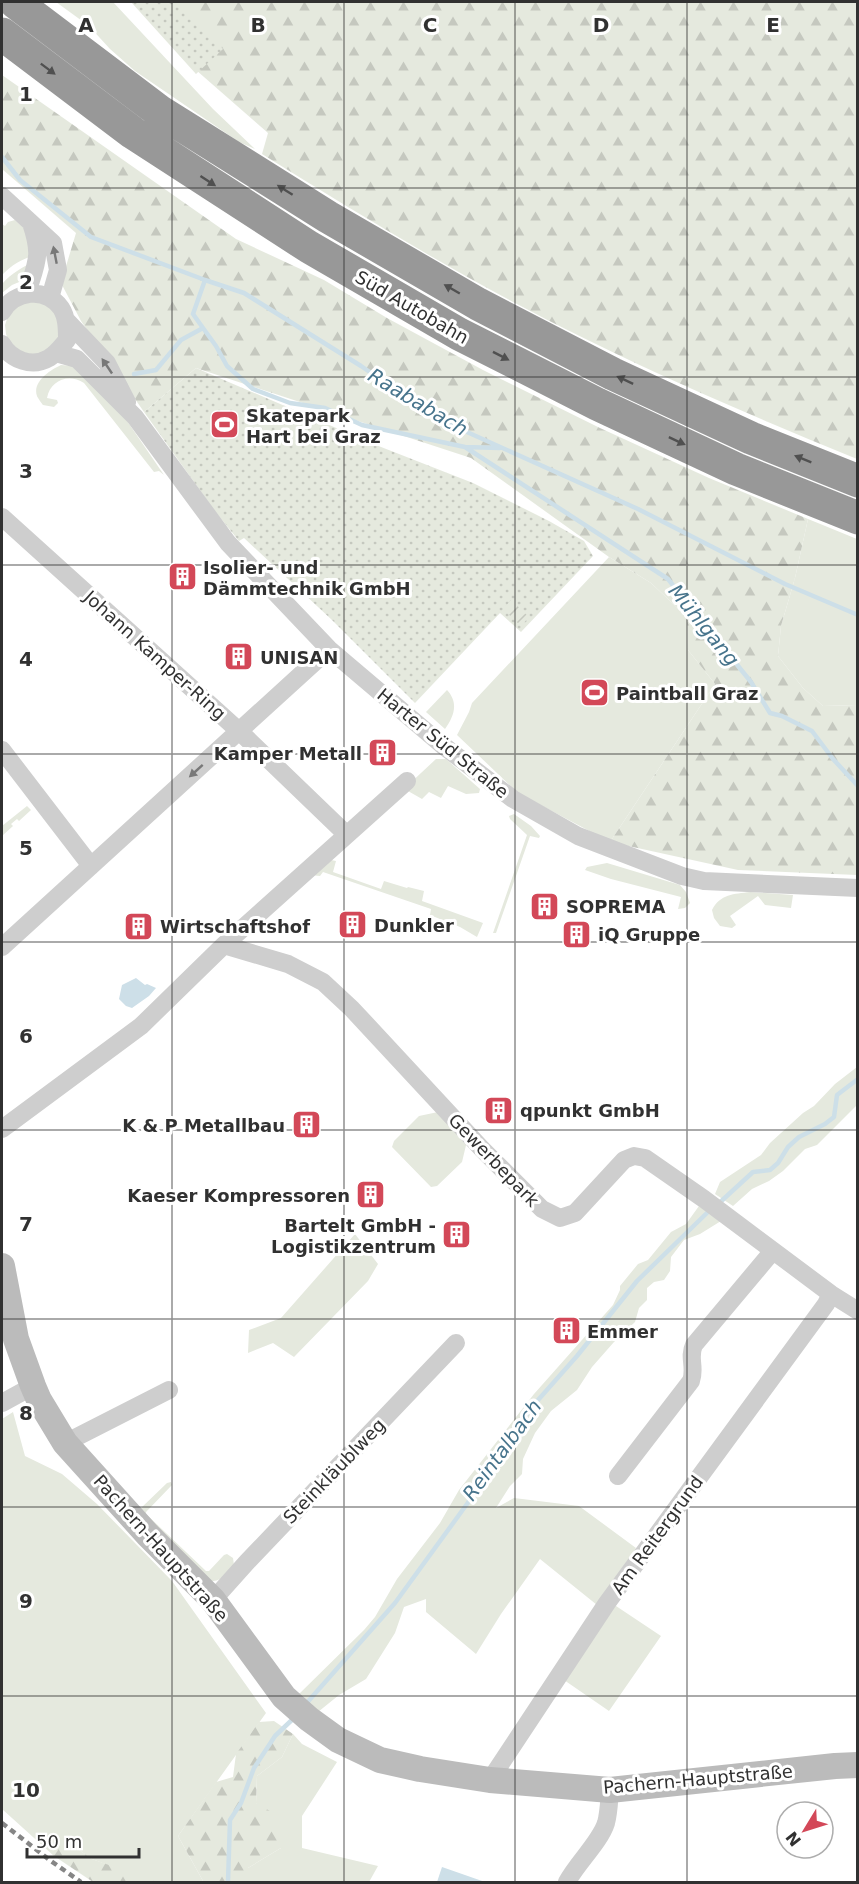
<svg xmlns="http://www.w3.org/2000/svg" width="859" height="1884" font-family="'DejaVu Sans',sans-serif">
<defs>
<pattern id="forest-firs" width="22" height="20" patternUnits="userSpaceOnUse" patternTransform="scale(1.5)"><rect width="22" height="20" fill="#e5e9de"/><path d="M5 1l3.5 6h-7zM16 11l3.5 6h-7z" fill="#c5c8bf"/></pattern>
<pattern id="park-dots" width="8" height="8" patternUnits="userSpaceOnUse" patternTransform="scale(1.5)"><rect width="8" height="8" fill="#e5e9de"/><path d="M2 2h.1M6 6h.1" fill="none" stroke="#c5c8bf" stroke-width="1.8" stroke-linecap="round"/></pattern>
<pattern id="garden-furrows" width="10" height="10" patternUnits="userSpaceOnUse" patternTransform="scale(1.5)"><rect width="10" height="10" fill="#e5e9de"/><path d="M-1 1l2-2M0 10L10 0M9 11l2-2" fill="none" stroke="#c5c8bf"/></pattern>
</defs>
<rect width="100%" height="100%" fill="#fff"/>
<!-- grass -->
<path fill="#e5e9de" d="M56,2h57l100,107 42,40 -16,-7 -104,-71 -25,-22 -21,-23z
M15,220l10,9 11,26c-15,4 -24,10 -34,20v-51l3,2 3,-4z
M36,261l-12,19 -12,5 -10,8v-9c10,-11 20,-17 34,-23z
M38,301l16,8 7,26 -19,20h-19l-14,-12 -3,-9 -1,-9 3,-9 12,-13z
M61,365l12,1 39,33 52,76 -5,-4 -5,1 -70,-89c-15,-10 -34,-3 -37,15l10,2 1,3 -4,4 -11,-2c0,0 -6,-8 -6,-9 -5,-14 13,-26 24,-31z
M808,519l49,20v166l-34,1 -20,-18 -25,-32 3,-30 14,-48z
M609,557l42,26 36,34 1,33 27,34 -105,158 -92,-49 -61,-58 12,-23 3,-9z
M447,690c12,13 7,26 -2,39l-19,-17z
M436,759h10l34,30 -1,4 -13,1 -18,-8 -7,12 -12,-6 -7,7 -14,-8 -17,10z
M27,806l4,4 -12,11 -2,-2 -6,5 2,2 -11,10v-10z
M514,814l17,12 9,10 -1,2 -9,-2 -34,97h-3l34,-98 -17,-16 -1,-3z
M331,860l5,1 -3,11 48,17 3,-8 23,7 1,-1 16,4 -2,10 61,22 -6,14 -17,-10 -30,-12 1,-6 -108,-37 -3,4 -10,-1z
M607,863l73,22 6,7 4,11 -5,5 -7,1 3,-12 -70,-18 -26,-9 2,-3z
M750,892l43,3 -2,13 -26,-3 -7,-9 -28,20 6,9 -4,3 -12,-2 -6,-8 -2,-8c8,-16 22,-16 38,-18z
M857,1067v38l-40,40 -12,4 -22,22 -14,10 -17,8 -19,17 -18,-12 5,-12 41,-27 9,-12 33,-30 11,-7 21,-22z
M438,1112l29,29 -5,21 -25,24 -6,1 -39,-40 2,-6 25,-25z
M699,1206l22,15 -21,13 -16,6 -13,17 -1,14 -6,9 -10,2 -7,6v12l-8,8 -4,14 -21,20 -22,25 -15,23 -26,21 -16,22 -12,26 -1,15 -12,12 -14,22 18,-10 65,8 57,42 -39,57 -57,-46 -39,55 -25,40 -50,-42v-13l-22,8 -9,26 -29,46 -27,16 -21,17 -20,-17 66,-65 11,-13 22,-38 43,-56 19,-33 75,-96 79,-89 7,-15v-4l18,-22 10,-4 23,-28 15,-8z
M355,1234l23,30 -10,17 -74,76 -21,-14 -25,10 1,-23 32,-12z
M13,1412l12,44 37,18 35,30 75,77 94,132 -88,123 25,45 -1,1h-45l-10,-2 -55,-21 -26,-18 -12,15 -52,-47v-390z
M171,1482l1,3 -26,27v2l60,57h3l15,-16 3,-1 6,4 1,7c-6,6 -12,17 -22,16 -9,-1 -65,-59 -72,-69l1,-4 26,-25z
M613,1604l48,32 -52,75 -45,-31z
M293,1734l9,10 35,18 -35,54v32l76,18 -9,16h-121v-14l33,-20 -25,-45 1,-27 25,-19z"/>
<!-- forest -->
<path fill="url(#forest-firs)" d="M134,2h723v457c-115,-47 -229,-96 -340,-155 -87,-46 -171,-98 -255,-150l6,-21 -80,-70z
M2,75l234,164 88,41 63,38 96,52 117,58 109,50 99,41 -13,59 -14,48 -3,30 25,32 20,18 34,-1v170l-119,-5 -128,-28 105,-158 -27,-34 -1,-33 -36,-34 -42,-26 -138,-99 -275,-90 -52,44 -63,-91 -20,-38 15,-50 -74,-64z
M274,1721l19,13 -11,23 -25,19 -1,27 26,15 -1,30 -33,20v14h-46l1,-1 -25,-45 38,-54 17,-5 3,-23 23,-32z
M65,1840l27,19 65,23h-64l-39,-26z"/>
<!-- park -->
<path fill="url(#park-dots)" d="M131,2h48l44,47 -27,25z
M196,368l180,77 97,38 76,38 35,20 9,15 -72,76 -21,-19 -85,90 -83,-83 -88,-82 -5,3 -25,-31 -70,-98z"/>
<!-- garden -->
<path fill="url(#garden-furrows)" d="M511,600l18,17 -8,9 -18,-17z"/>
<!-- water -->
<path fill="#cddfe8" d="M136,978l9,7 2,-1 9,4 -7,8 -17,12 -6,-2 -7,-7 3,-14z
M442,1867l43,15h-48z"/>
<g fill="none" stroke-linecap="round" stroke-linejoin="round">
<!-- stream -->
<path stroke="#cddfe8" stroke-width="4.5" d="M2,157l18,23 71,57 114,43 39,13 117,73 77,53 200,90 147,75 73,31
M203,328l13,18 11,20 26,23 37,14 35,5 37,17 103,22 35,1
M134,374l22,-4 25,-30 22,-12 -10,-14 12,-34
M465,447l203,132 83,103 19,31 12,3 30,15 21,28 25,27
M717,1205l36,-33 17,-2 8,-7 10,-16 11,-10 26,-13 9,-7 3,-22 21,-16
M304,1706l91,-103 72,-99 64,-96 46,-52 60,-75 73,-71
M228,1882l2,-62 11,-17 13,-35 21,-32 20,-19"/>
<!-- minor -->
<path stroke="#cecece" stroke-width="18" d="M2,196l51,47 5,27 -8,28
M27,293c10,-32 15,-37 4,-70
M2,312c12,-21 43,-26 59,-4 6,9 6,21 6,32 -6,7 -10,13 -18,18 -17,10 -38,2 -47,-14
M66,320l41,43 20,39
M56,353l21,6 58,58 93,126 101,106 112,95 72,55 65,37 104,40 22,5 154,7
M2,517l237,214 107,103
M2,750l89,116
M224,945l64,19 35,18 29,27 130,140 60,60 18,9 15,-5 49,-53 10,-4 11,2 59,41 127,95 27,17
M2,947l327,-298
M2,1129l139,-103 83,-81 183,-164
M2,1403l31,-17
M65,1443l104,-53
M618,1476l73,-95c5,-14 -3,-23 3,-36l78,-93
M213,1600l34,-38 209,-219
M490,1780l117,-177 219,-299 5,-10
M567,1882c10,-19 33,-40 39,-59 3,-11 3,-22 4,-33"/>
<!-- secondary -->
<path stroke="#bbb" stroke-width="26" d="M2,1266l14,73 17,47 6,14 26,43 83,92 65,65 71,97 25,22 29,21 42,20 40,9 70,11 120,10 225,-24 23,-1"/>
<!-- motorway -->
<path stroke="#989898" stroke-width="33" d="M15,2l144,109 169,106 150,87 135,70 138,64 107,43
M2,34l131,99 176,114 150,87 138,70 139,65 122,49"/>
<!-- rail -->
<path stroke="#868686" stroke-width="4.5" stroke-dasharray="6 4.5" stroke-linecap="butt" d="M2,1823l49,38 30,21"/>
</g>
<!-- one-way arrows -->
<defs><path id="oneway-solid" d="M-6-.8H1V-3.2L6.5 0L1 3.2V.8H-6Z" transform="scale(1.5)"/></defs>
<g fill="#505050">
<use href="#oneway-solid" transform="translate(48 69) rotate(37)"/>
<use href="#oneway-solid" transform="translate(208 181) rotate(33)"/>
<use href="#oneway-solid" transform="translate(285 190) rotate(-148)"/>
<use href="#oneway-solid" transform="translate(452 289) rotate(-150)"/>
<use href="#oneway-solid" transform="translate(501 356) rotate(27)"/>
<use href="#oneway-solid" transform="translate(625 380) rotate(-155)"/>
<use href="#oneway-solid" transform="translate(677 441) rotate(25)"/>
<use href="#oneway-solid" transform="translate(803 459) rotate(-158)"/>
</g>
<g fill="#787878">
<use href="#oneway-solid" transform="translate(55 255) rotate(-101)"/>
<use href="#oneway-solid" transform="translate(107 366) rotate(-124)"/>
<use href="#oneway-solid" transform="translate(196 771) rotate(138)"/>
</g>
<!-- grid -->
<path fill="none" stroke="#313131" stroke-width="1.5" stroke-opacity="0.55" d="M172,2v1880M344,2v1880M515,2v1880M687,2v1880M2,188h856M2,377h856M2,565h856M2,754h856M2,942h856M2,1130h856M2,1319h856M2,1507h856M2,1696h856"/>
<!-- icons -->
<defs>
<symbol id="stadium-square" viewBox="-11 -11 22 22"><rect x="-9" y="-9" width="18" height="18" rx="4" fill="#d34858" stroke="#fff"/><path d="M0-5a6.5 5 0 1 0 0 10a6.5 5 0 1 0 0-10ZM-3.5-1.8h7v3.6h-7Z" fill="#fff"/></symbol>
<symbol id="building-square" viewBox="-11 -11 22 22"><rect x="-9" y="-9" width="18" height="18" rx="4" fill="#d34858" stroke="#fff"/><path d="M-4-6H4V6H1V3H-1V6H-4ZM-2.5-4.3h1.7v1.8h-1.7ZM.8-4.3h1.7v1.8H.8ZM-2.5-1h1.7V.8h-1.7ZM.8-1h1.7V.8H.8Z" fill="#fff"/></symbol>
</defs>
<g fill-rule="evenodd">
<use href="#stadium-square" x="208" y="408" width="33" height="33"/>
<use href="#building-square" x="166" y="560" width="33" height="33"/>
<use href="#building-square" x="222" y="640" width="33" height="33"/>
<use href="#stadium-square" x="578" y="676" width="33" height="33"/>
<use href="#building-square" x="366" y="736" width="33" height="33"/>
<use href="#building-square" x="528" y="890" width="33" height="33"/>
<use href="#building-square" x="336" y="908" width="33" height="33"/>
<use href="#building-square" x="122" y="910" width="33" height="33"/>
<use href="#building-square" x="560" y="918" width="33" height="33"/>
<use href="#building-square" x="482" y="1094" width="33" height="33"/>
<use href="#building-square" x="290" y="1108" width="33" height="33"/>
<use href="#building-square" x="354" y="1178" width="33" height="33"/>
<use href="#building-square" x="440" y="1218" width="33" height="33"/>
<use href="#building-square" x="550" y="1314" width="33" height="33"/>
</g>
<g text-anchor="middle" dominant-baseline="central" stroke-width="6" stroke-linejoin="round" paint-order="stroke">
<!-- street labels -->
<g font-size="18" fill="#313131" stroke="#fff">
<text transform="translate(412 307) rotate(30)">Süd Autobahn</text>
<text transform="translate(155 655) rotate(42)">Johann Kamper-Ring</text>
<text transform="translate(443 743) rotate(39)">Harter Süd Straße</text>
<text transform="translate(494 1160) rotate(46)">Gewerbepark</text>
<text transform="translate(334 1471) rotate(-46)">Steinkläublweg</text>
<text transform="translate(657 1535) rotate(-54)">Am Reitergrund</text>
<text transform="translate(161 1548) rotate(48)">Pachern-Hauptstraße</text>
<text transform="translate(698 1779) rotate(-5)">Pachern-Hauptstraße</text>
</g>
<!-- poi labels -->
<g font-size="18" font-weight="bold" fill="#313131" stroke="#fff" text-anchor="start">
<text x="246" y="415">Skatepark<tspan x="246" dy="21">Hart bei Graz</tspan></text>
<text x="203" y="567">Isolier- und<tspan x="203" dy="21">Dämmtechnik GmbH</tspan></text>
<text x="260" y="657">UNISAN</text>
<text x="616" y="693">Paintball Graz</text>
<text x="362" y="753" text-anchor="end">Kamper Metall</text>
<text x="566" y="906">SOPREMA</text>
<text x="374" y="925">Dunkler</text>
<text x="160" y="926">Wirtschaftshof</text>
<text x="598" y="934">iQ Gruppe</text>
<text x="520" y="1110">qpunkt GmbH</text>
<text x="285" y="1125" text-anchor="end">K &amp; P Metallbau</text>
<text x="350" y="1195" text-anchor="end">Kaeser Kompressoren</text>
<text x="436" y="1225" text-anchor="end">Bartelt GmbH -<tspan x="436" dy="21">Logistikzentrum</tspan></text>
<text x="587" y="1331">Emmer</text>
</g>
<!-- water labels -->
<g font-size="20" font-style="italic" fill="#47748c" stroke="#fff">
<text transform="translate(418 402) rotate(31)">Raababach</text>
<text transform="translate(704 625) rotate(51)">Mühlgang</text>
<text transform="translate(502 1450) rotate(-54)">Reintalbach</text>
</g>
</g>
<g font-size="20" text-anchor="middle" font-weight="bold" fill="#313131" stroke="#fff" stroke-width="6" stroke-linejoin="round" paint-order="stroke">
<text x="86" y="32">A</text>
<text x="258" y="32">B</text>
<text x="430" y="32">C</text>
<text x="601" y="32">D</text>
<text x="773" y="32">E</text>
<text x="26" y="101">1</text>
<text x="26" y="289">2</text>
<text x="26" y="478">3</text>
<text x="26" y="666">4</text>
<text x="26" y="855">5</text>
<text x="26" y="1043">6</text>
<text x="26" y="1231">7</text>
<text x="26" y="1420">8</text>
<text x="26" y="1608">9</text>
<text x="26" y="1797">10</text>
</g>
<!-- border -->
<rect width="859" height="1884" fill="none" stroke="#313131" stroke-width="6"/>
<!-- north arrow -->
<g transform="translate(805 1830) rotate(232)"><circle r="28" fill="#ffffff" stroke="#adadad" stroke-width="1.5"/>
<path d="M0-4.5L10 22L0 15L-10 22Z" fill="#d34858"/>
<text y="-9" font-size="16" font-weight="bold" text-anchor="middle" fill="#313131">N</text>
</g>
<!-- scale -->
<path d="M27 1848v9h112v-9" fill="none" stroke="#313131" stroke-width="3"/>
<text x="36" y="1848" font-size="18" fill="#313131" stroke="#ffffff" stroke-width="4.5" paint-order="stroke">50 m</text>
</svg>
